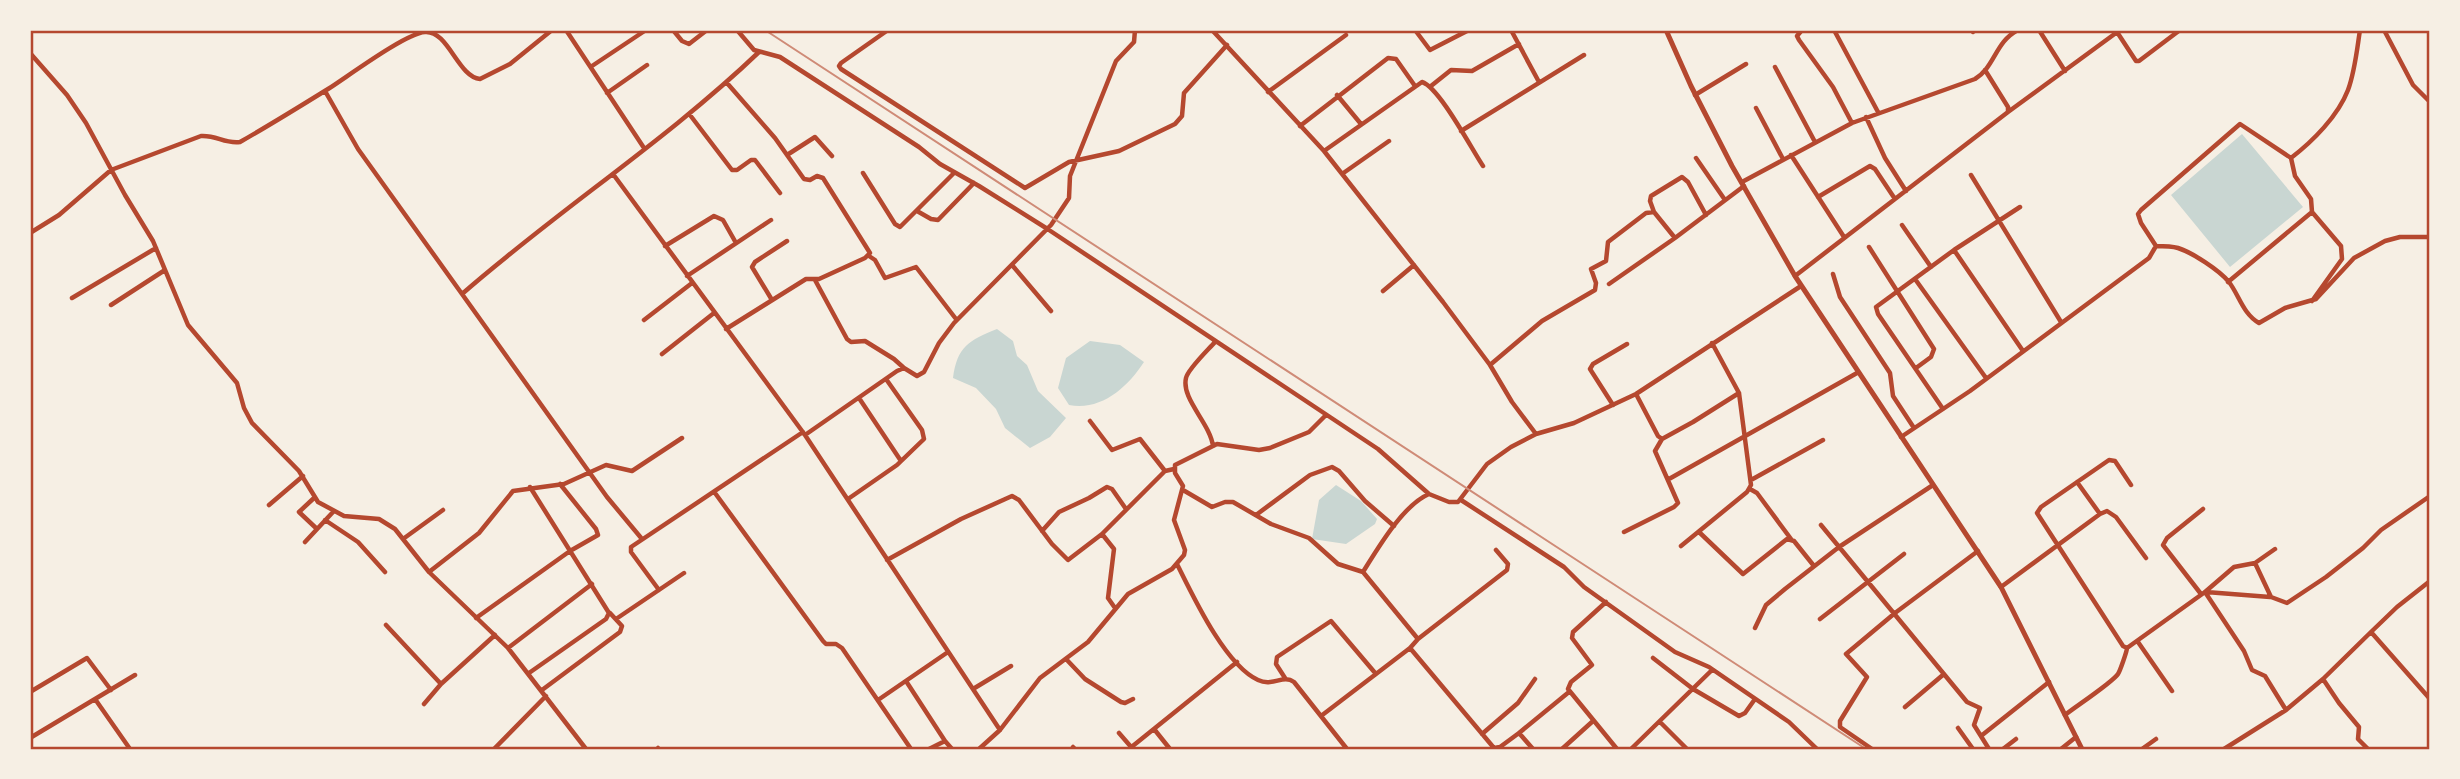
<svg xmlns="http://www.w3.org/2000/svg" width="2460" height="779" font-family="Inter,sans-serif">
<rect width="100%" height="100%" fill="#f6efe4"/>
<!-- water -->
<path fill="#c9d6d2" d="M2242,134l61,73 -73,60 -59,-72z
M997,329l16,12 4,15 10,9 11,26 28,27 -16,19 -20,11 -25,-20 -9,-19 -20,-21 -23,-10c4,-31 16,-38 44,-49z
M1090,341l30,4 24,17c-17,26 -43,49 -75,43l-11,-17 8,-30z
M1336,485l25,16 16,18 -2,5 -29,20 -34,-5 7,-39z"/>
<g fill="none" stroke-linecap="round" stroke-linejoin="round">
<!-- minor -->
<path stroke="#b5482f" stroke-width="4.5" d="M566,30l78,118
M673,30l9,11 7,3 18,-14
M737,30l17,20 26,7 139,90 21,17 39,22 67,42 332,221 51,45
M888,30l-47,33 -2,3 2,3 184,119 44,-26 50,-11 56,-27 7,-8 2,-23 43,-48
M1212,30l112,121 119,151 47,63 22,37 24,32
M1415,30l15,20 39,-20
M1511,30l28,52
M1802,30l-5,6 2,4 34,47 19,36
M1834,30l44,82
M2039,30l26,41
M2384,30l29,55 17,17
M1973,32l3,-2
M2117,32l19,29h3l41,-31
M30,53l37,42 19,28 39,72 28,46 35,84 49,58 7,25 8,15 47,48 19,31 26,14 35,3 16,10 34,43 79,76 78,101
M592,66l54,-36
M1775,67l40,75
M1431,86l20,-16 21,1 47,-27
M325,91l33,58 104,145
M1268,92l78,-57
M607,93l40,-28
M1337,95l24,29
M1695,95l51,-31
M1756,108l27,51
M2008,112l112,-82
M690,115l42,55h5l14,-10h4l25,33
M1866,117l19,41 21,33
M1300,126l88,-68 8,1 19,27
M1461,131l123,-76
M1324,151l98,-69c17,5 49,66 61,84
M787,155l28,-18 17,19
M1791,155l53,82
M1696,158l29,42
M863,173l32,51 5,3 54,-54
M613,174l192,261
M1342,174l47,-33
M1971,175l90,147
M1742,182l110,-59 123,-44c20,-12 20,-37 43,-49
M1818,197l52,-31 5,3 20,30
M917,211l14,8 7,1 36,-37
M1654,212l-4,-11 1,-5 31,-19 6,5 18,33
M1902,225l29,42
M30,233l29,-18 52,-45 90,-34c16,-1 23,8 39,6 30,-17 59,-35 88,-53 19,-12 78,-56 97,-57 23,-2 33,45 55,47l30,-15 42,-34
M665,246l49,-30 9,4 13,23
M2156,246c7,0 15,0 22,2 15,5 41,22 51,34 10,13 14,32 30,41l26,-15 31,-9 38,-41 31,-17 15,-4h30
M1869,247l65,102 -3,8 -15,11
M1954,250l69,101
M869,256l6,4 10,18 31,-11 40,52
M1012,265l39,46
M1833,274l7,23 50,76 3,23 21,32
M687,276l84,-56
M1795,276l213,-164v-5l-23,-37
M1915,279l71,99
M815,280l32,59 4,3 14,-1 29,18 10,9
M2228,282l84,-70 -1,-13 -16,-23 -4,-18
M1609,284l66,-46
M1383,291l31,-26
M72,298l84,-50
M772,300l-20,-33 3,-5 32,-21
M2312,301l30,-42 -1,-13 -29,-34
M111,305l54,-35
M644,320l48,-37
M726,329l80,-50h13l46,-21 5,-5 -47,-75 -6,-2 -7,4 -6,-1 -29,-41 -48,-55
M662,354l52,-41
M1490,365l52,-44 53,-31 1,-7 -5,-14 15,-8 2,-19 38,-29 8,-1 21,26 69,-52
M1636,394l22,42 4,3 31,-17 46,-29
M859,398l42,63
M1613,405l-23,-36 3,-5 34,-20
M1943,409l-65,-95 -2,-7 78,-57 66,-43
M1090,421l22,29 28,-11 25,32
M1901,437l69,-46 179,-133 7,-12 -15,-23 -3,-9 3,-4 99,-86 51,34c22,-17 47,-42 57,-68 7,-19 9,-41 12,-60
M1213,446c-3,-23 -32,-47 -27,-68 2,-9 22,-28 29,-36
M1669,479l188,-106
M1751,480l72,-40
M2077,482l23,32
M2131,485l-16,-24 -6,-1 -68,47 -4,6 86,133 4,2 78,-56 29,-25 21,-4 20,-14
M1750,489l7,4 34,46
M1183,490l29,17 13,-5h8l38,22 38,14 29,26 25,8
M715,493l108,148 3,3h10l6,4 69,101
M314,498l-15,14 18,17
M848,499l49,-34 27,-26 -2,-9 -36,-51
M1461,500l103,67 20,20 91,65 34,15 80,55 28,27
M269,505l34,-29
M1256,515l54,-40 22,-8 7,4 26,30 29,25
M325,520l33,22 27,30
M1821,525l146,177 13,6 -6,17 15,24
M1042,531l17,-19 30,-14 18,-11 5,2 14,20
M1624,532l50,-25 4,-4 -23,-52 7,-12
M1699,532l44,42 44,-35 7,2 20,25
M1102,534l12,15 -6,49 7,10
M403,539l40,-29
M642,539l-35,-42 -145,-203c96,-84 205,-154 297,-242
M305,542l28,-30
M1681,546l66,-54 4,-7 -12,-92 -27,-50
M887,560l74,-41 51,-23 7,4 33,44 16,16 34,-26 63,-63 9,-2
M2255,563l16,34 16,6 39,-26 37,-29 18,-18 49,-34
M1177,564c16,32 48,101 81,116 15,7 25,-6 36,2l53,67
M429,572l50,-39 34,-42 51,-7 42,-19 26,6 50,-33
M2001,587l99,-73 7,-3 9,6 30,41
M659,590l-28,-38v-5l172,-115
M2205,592l39,59 8,19 13,6 21,34 37,-31 48,-47 59,67
M2206,592l64,5
M2201,594l-38,-49 4,-7 36,-29
M1606,602l-33,30 -1,6 20,27 -21,17 -3,7 49,60
M476,618l94,-67 28,-16 -2,-6 -36,-45
M616,619l68,-46
M1820,619l84,-65
M386,625l55,59
M1755,628l11,-23 19,-16 54,-42 94,-62
M2371,632l26,-25 33,-26
M1418,639l89,-69 1,-6 -12,-14
M2138,642l34,49
M508,648l84,-64
M1410,648l84,100 6,-1 19,-14 14,16
M1653,658l40,31 46,27 6,-3 10,-14
M1066,659l19,20 36,23 4,1 8,-4
M529,673l77,-54 3,-6 -79,-126
M1285,678l-9,-14 1,-7 54,-36 45,53
M2323,679l16,24 20,24 -1,12 10,10
M906,681l39,60
M973,689l38,-23
M542,690l78,-58 2,-6 -12,-13
M30,692l57,-34 24,32
M95,699l35,50
M878,700l70,-48
M424,704l17,-20 54,-49
M1905,707l39,-33
M2065,715c10,-8 48,-33 53,-41 2,-3 9,-23 9,-26
M1321,716l89,-68 8,-9 -55,-67c15,-24 40,-67 66,-78l20,8h9l29,-38 24,-17 25,-13 38,-11 62,-29 165,-108
M1660,722l27,27
M1958,728l15,21
M1154,729l16,20
M1000,730l-195,-295 92,-64 7,-3 13,8 7,-4 15,-29 15,-20 97,-98 18,-27 1,-22 46,-115 18,-19 1,-12
M1119,733l13,15
M1519,733l50,-41
M1482,734l36,-31 17,-24
M1981,736l68,-54
M30,738l105,-63
M1073,747l2,2
M658,748l1,1
M494,749l52,-53
M929,749l16,-8 7,8
M979,749l21,-19 40,-52 48,-36 40,-48 44,-25 12,-14 1,-5 -11,-30 9,-34 -8,-13v-8l42,-21 42,6 11,-2 39,-16 17,-17
M1129,749l108,-87
M1562,749l31,-28
M1631,749l81,-79
M1872,749l-32,-22v-6l27,-44 -21,-23 49,-41 83,-62
M2003,749l13,-10
M2061,749l15,-12
M2142,749l14,-10
M2224,749l62,-39"/>
<!-- tertiary -->
<path stroke="#b5482f" stroke-width="5" d="M1666,30l25,56 41,80 63,110 206,311 81,162"/>
<!-- rail -->
<path stroke="#cf8b77" stroke-width="2" d="M765,30l1101,719"/>
</g>
<!-- border -->
<rect width="2460" height="779" fill="none" stroke="#f6efe4" stroke-width="63"/>
<rect x="32" y="32" width="2396" height="716" fill="none" stroke="#b5482f" stroke-width="2.5"/>
</svg>
